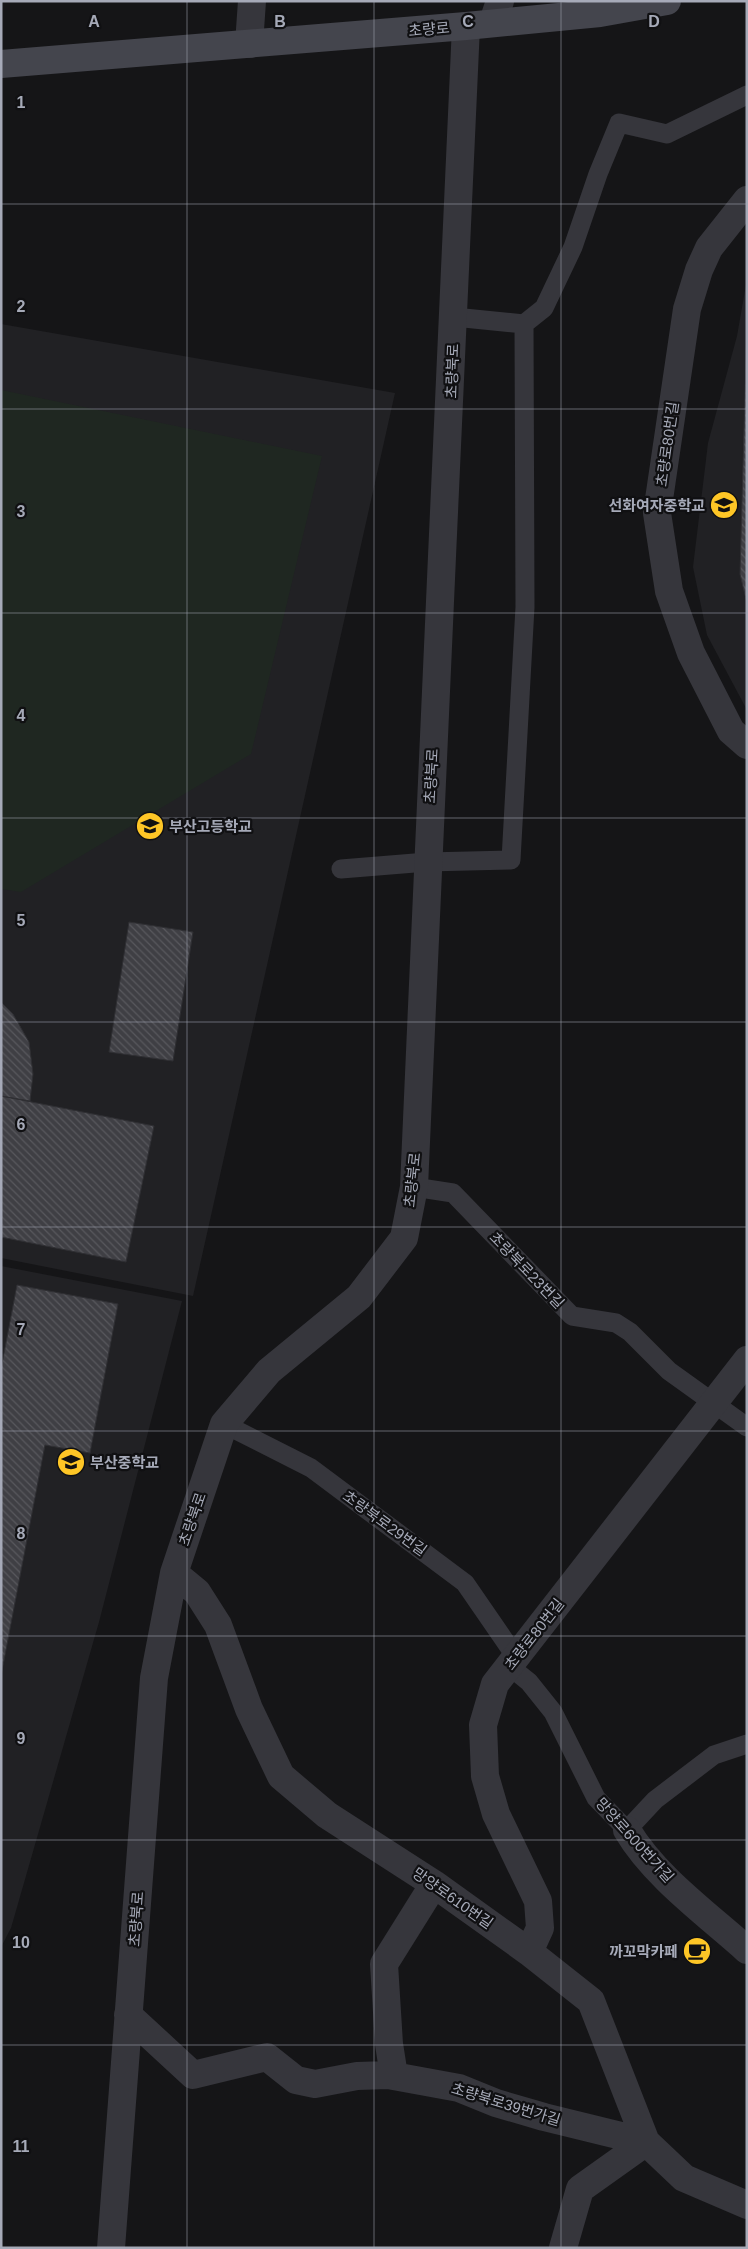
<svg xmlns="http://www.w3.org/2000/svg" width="748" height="2249" font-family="Helvetica,'Noto Sans KR',sans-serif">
<defs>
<pattern id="building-back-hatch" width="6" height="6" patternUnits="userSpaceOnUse" patternTransform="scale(1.25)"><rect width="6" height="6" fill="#3f3f44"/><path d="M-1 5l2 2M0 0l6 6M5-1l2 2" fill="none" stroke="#58585d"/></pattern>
</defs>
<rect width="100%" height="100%" fill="#151517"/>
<!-- built -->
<path fill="#212124" d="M747,279v431l-40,-75 -14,-68 15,-124 29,-107z
M1,324l394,69 -202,903 -192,-38z
M1,1266l181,35 -83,321 -88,306 -10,19z"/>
<!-- pitch -->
<path fill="#1f2721" d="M1,390l321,66 -71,298 -230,138 -20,-3z"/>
<!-- building -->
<path fill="url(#building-back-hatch)" stroke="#2f2f33" d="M747,323v280l-7,-29z
M129,922l64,10 -20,129 -64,-9z
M1,1002l12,12 16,28 4,32 -3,27 -29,-5z
M1,1096l153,30 -28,136 -125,-25z
M17,1285l101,19 -28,149 -45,-8 -44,231v-307z"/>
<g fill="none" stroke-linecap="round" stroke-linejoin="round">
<!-- service -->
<path stroke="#36363c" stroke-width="19" d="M524,324l20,-16 29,-61 25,-73 21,-51 48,11 80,-39
M341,869l86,-7 84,-2 14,-253 -1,-283 -70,-7
M414,1187l39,6 119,123 44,7 14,9 39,39 78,56
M224,1424l87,44 154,115 51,74
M509,1666l20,16 24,30 43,86 31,32 28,-30 59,-45 33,-11"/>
<!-- minor -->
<path stroke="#36363c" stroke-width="28" d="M493,22l7,-21
M249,44l3,-43
M747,200l-38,48 -10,22 -12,39 -30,204 12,78 22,62 40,78 16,14
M174,1573l23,19 21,33 31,84 32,67 46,39 107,69 95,68 62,49 55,141 38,36 63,27
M627,1830c27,46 80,84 120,120
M529,1952l11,-24 -2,-27 -42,-87 -11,-38 -2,-51 12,-41 252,-324
M128,2015l65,60 74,-18 29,23 19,4 42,-8 31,-1 71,13 37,15 48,14 102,25
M394,2076l-5,-32 -5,-80 50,-80
M111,2248l43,-570 20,-105 50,-149 45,-53 90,-74 45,-59 10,-51c15,-387 36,-774 52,-1161
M563,2248l17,-59 66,-47"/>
<!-- secondary -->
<path stroke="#44454d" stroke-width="28" d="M1,64l465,-38 134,-13 67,-12"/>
</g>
<!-- grid -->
<path fill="none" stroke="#a6aab8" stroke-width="1" stroke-opacity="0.55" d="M187,1v2247M374,1v2247M561,1v2247M1,204h746M1,409h746M1,613h746M1,818h746M1,1022h746M1,1227h746M1,1431h746M1,1636h746M1,1840h746M1,2045h746"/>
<!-- icons -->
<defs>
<symbol id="school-disc" viewBox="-11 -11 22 22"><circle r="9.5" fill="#fec626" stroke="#101012"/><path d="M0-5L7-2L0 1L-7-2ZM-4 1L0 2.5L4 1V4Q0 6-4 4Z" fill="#111"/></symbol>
<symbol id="cafe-disc" viewBox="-11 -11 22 22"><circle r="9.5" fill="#fec626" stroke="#101012"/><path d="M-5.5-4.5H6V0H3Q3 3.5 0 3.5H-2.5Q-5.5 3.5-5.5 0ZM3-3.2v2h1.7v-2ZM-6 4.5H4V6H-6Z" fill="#111"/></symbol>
</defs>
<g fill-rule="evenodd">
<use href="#school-disc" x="708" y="489" width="32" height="32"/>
<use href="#school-disc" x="134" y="810" width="32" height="32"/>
<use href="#school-disc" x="55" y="1446" width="32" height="32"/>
<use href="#cafe-disc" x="681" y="1935" width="32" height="32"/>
</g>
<g text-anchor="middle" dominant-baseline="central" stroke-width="4.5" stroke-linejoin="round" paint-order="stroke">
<!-- street labels -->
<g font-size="15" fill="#a6aab8" stroke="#101012">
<text transform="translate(429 29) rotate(-5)">초량로</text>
<text transform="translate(452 371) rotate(-88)">초량북로</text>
<text transform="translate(667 444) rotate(-82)">초량로80번길</text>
<text transform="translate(431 776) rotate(-87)">초량북로</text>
<text transform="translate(412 1180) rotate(-84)">초량북로</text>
<text transform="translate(527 1270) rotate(46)">초량북로23번길</text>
<text transform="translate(192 1519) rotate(-71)">초량북로</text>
<text transform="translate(385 1523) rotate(36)">초량북로29번길</text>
<text transform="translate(534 1634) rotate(-52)">초량로80번길</text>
<text transform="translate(635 1840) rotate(48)">망양로600번가길</text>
<text transform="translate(453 1898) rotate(35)">망양로610번길</text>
<text transform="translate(136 1919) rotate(-86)">초량북로</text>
<text transform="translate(506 2104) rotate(17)">초량북로39번가길</text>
</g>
<!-- poi labels -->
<g font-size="15" font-weight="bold" fill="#a6aab8" stroke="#101012" text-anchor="end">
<text x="705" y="505">선화여자중학교</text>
<text x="169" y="826" text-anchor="start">부산고등학교</text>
<text x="90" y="1462" text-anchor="start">부산중학교</text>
<text x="678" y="1951">까꼬막카페</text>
</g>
</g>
<g font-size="16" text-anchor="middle" font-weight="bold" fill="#a6aab8" stroke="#101012" stroke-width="4.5" stroke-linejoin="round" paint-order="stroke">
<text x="94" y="27">A</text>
<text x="280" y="27">B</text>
<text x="468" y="27">C</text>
<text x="654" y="27">D</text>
<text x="21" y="108">1</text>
<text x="21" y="312">2</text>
<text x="21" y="517">3</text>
<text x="21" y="721">4</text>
<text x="21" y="926">5</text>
<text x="21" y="1130">6</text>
<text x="21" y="1335">7</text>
<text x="21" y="1539">8</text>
<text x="21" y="1744">9</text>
<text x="21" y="1948">10</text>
<text x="21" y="2152">11</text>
</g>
<!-- border -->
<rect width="748" height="2249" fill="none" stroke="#a6aab8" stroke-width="5"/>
</svg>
